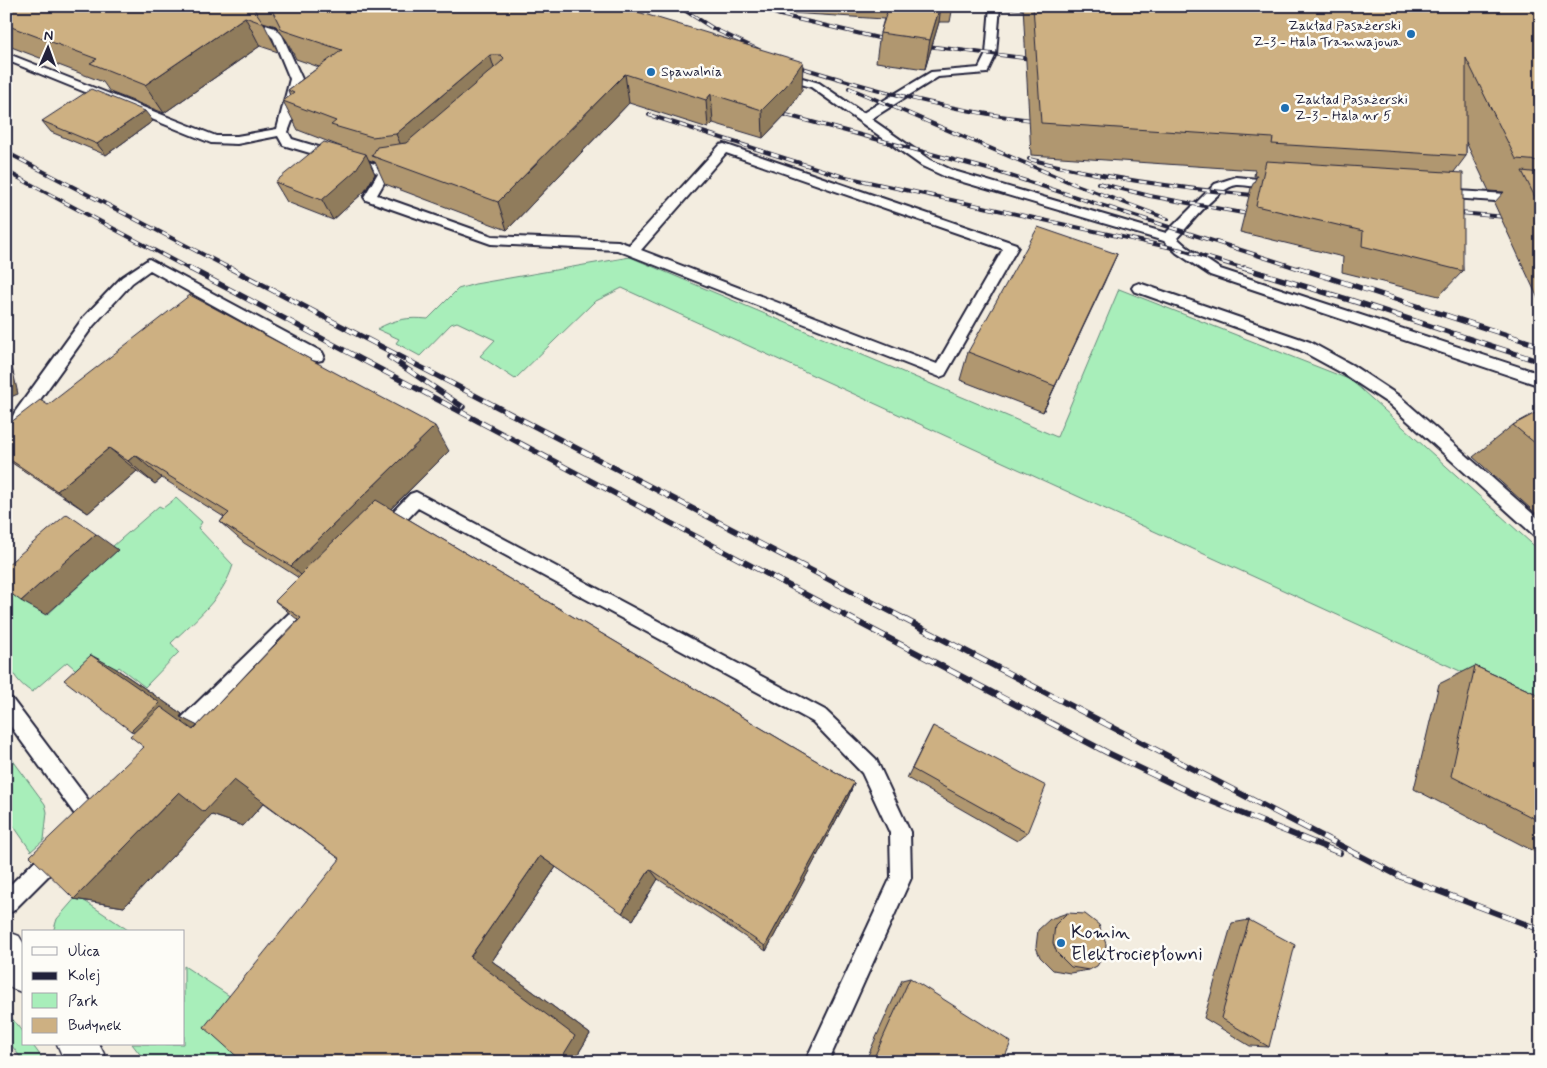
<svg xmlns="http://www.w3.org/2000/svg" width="1547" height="1068" font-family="Mynerve,sans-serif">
<rect width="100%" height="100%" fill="#f3ede0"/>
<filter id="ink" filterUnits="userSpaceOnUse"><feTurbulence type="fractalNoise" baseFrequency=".02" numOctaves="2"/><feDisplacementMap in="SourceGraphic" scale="10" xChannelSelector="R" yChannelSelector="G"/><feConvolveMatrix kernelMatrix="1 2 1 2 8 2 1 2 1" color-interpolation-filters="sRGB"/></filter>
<g filter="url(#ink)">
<!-- green -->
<path fill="#a8eeba" stroke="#65887a" d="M630,257l427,180 62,-148 232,91 190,172v156l-919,-420 -28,14 -79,77 -35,-23 15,-16 -38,-18 -6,2 -31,32 -24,-13 3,-4 -22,-10c18,-10 31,-12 51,-10l30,-30 17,-5z
M176,498l26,24 -4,6 35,37c-10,33 -38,55 -62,78l8,9 -34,35 -26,-20 -22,21 -30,-26 -35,30c-26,-16 -26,-39 -26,-66 0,-16 -2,-25 8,-38l33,27 71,-65 -5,-4 46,-40 4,2z
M6,751l39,53 2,8 -3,28 -13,11 -25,-36z
M77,896l54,36h-78l4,-13z
M184,966l73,48 31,48h-142l-14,-18h52z
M6,1011l18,23v10h8l13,18h-21l-18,-24z"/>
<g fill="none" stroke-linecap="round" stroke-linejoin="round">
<defs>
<path id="lane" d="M990,6h10l-4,48 -9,19 -49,4 -67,42 59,41 24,11 212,62 49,-49 21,-7 44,4 2,3c-7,9 -34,0 -45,1 -19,2 -46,39 -60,53l10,9 33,22 321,105v12l-331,-111 -33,-22 -13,-12 -218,-64 -24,-11 -111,-79 -33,-10 -2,-2 6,-3 37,11 44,30 68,-41 48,-4 7,-14z
M246,19l29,9 7,7 20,44 -8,37 -6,16 4,7 93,28 15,-1 2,3 -2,3 -11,2 -12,21 115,41 126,5 11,4 91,-100 4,-1 292,100 2,3 -73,128 -5,2 -323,-127 -126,-6 -125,-44 -2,-3 14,-24 -95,-28 -5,-9 -41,8 -26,-1 -205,-83v-7l210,83h21l40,-7 13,-50 -17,-41 -6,-6 -25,-8 -1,-2 1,-2zM726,153l277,96 -66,115 -296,-114z
M1441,190l100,6v8l-104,-7 -2,-3 2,-3z
M149,259l173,93 2,4 -2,4 -5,1 -5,-1 -162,-90 -18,13 -39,43 -67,93 -15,32 -5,2v-23l9,-18 68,-94 39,-41z
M1139,283l171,59 42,23 47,31 142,125v17l-6,-2 -146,-132 -47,-31 -42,-23 -166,-59 -2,-3 2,-3z
M416,492l409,218 51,49 34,73 1,46 -83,184h-23l86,-185 -1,-44 -28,-60 -49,-51 -395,-214 -26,27 -6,2 -6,-2 -2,-5 2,-5 30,-31z
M311,595l6,3 3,5 -3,5 -135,135 -7,3 -7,-3 -2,-6 2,-6 137,-133z
M6,696l6,3 86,114 3,7 -3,7 -7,3 -7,-3 -78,-107z
M56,844l7,3 3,7 -3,7 -50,50 -7,3v-25l43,-42z"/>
<path id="secondary" d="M6,931l13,5 5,8v49l-13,-5 -5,-8z
M57,1044h42l9,18h-43z"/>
</defs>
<!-- lane casing -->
<use href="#lane" stroke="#22223b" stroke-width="4"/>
<!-- secondary casing -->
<use href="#secondary" stroke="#22223b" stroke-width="3"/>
<!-- lane -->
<use href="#lane" fill="#fdfcf7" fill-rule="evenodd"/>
<!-- secondary -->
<use href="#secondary" fill="#fdfcf7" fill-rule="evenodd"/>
<defs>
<path id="rail-far2" d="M678,6l36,23 45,21
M753,6l27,9 111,26
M980,6l58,4
M919,45l121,15
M789,64c83,25 166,49 253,57
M849,88l225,96 94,35
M771,111l224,60 308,99
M649,115l192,61 341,74 66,20
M6,152l227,118
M1029,159c77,20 155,30 234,37
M6,171l185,99
M1098,183l52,13 109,20
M1448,212l93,8"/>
<path id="rail-far1" d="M189,268l661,350
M230,268l673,350
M1244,268l106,32 191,62
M1299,268l242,78
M389,357l74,50"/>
<path id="rail" d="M848,617l260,136 90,43 142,57
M900,617l501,260 140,53"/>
</defs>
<!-- rail-far2 casing -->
<use href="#rail-far2" stroke="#22223b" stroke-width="4"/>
<!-- rail-far1 casing -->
<use href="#rail-far1" stroke="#22223b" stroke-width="5.5"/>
<!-- rail casing -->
<use href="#rail" stroke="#22223b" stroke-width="6"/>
<!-- rail-far2 -->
<use href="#rail-far2" stroke="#fdfcf7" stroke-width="2.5" stroke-dasharray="8" stroke-linecap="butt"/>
<!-- rail-far1 -->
<use href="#rail-far1" stroke="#fdfcf7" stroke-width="4" stroke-dasharray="11" stroke-linecap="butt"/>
<!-- rail -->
<use href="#rail" stroke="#fdfcf7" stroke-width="4.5" stroke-dasharray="14" stroke-linecap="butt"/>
</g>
<!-- wall -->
<path fill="#b09770" stroke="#22223b" d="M6,6h612l184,84 -16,24 -23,24 -50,-15 -5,5 -79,-25 -122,127 -122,-46 -10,-22 -6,-2 6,14 -10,17 -32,29 -46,-18 -12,-20 67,-35 -44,-17 -15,-29 7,-5 -2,-6 31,-23 -23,-8 -9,-18 -11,-15 -13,-4 15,30 -18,-6 -96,67 -54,-21 -7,-10 -97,-37z
M790,6h163l-3,16h-11l-14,47 -49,-7 4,-29 4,-14 -94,-6z
M1023,6h518v299l-47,-102 10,-11 -15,-1 -23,-49v14l-12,16 9,99 -24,25 -97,-24 1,-15 -103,-25 11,-44 6,-12h-3l1,-6 -224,-15z
M42,121h111l-47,34 -55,-23z
M1117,254l-74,158 -83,-32 8,-28z
M1541,410v108l-68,-61 40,-32z
M6,426l443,25 -58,58 463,274 -6,15 -82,153 -108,-72 -25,41 -77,-53 -64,94 98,73 -17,28h-330l97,-203 -76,-56 -21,23 -31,-11 -88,92 -50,-8 70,-152 -9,-15 -20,-64 67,46 -2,3 17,9 101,-106 -23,-19 24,-23 -55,-35 -24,-21 4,-5 -62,-39 -7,6 -18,-13 -49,42 -82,-54z
M1475,666l66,30v159l-127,-66 25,-105z
M933,726l94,107 -10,8 -110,-63z
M1067,913l22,57 -19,3 -17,-3 -13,-13 -4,-10 2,-17 12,-11z
M1249,920l20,127 -19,-1 -46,-28 28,-95z
M910,978l93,84h-138l37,-82z"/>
<!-- shaded-wall -->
<path fill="#907b5b" stroke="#22223b" d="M940,6h1l-2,16 -14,47 5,-29z
M245,17l15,29 -96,67 -19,-28z
M490,55l9,29 -91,78 -12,-28z
M803,62l-1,28 -16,24 -23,24 -1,-28z
M625,74l4,29 -122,127 -9,-28z
M711,94l2,29 -5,5 -2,-28z
M145,111l8,10 -47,34 -9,-11z
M366,154l9,20 -10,17 -32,29 -11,-20z
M1117,254l-13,29 -61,129 12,-26z
M6,347l2,2 10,45 -12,5z
M435,426l14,25 -136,135 -22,-20z
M109,448l28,23 -49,42 -31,-22z
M135,455l27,23 -7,6 -27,-23z
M96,534l22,16 -72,65 -25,-14z
M91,655l24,13 67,46 -2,3 20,10 -45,14 -24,-10z
M234,780l36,16 -27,30 -31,-11 -88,92 -50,-8 105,-107z
M854,783l-6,15 -82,153 -1,-5z
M540,856l16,11 -64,94 98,73 -17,28h-14l-89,-105z
M650,869l8,10 -25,41 -11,-7z"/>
<!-- building -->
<path fill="#cdb082" stroke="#22223b" d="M6,6h246l12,18 -19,-7 -100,68 -55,-22 7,-4 -91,-34z
M268,6h350l185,56 -17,24 -24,24 -51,-16 -5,6 -81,-26 -127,128 -126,-46 5,-9 29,-4 95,-81 3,-4 -3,-3h-11l-94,79 -24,3 -41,-12 5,-4 -53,-20 11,-8 -6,-3 54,-40 -60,-20 -9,-18z
M889,6h51l-10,34 -50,-7z
M1033,6h508v155l-25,-2 -50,-101v98l-194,-12 1,-6 -232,-15z
M91,89l54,22 -48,33 -55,-23z
M324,142l42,12 -11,17 -33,29 -47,-18z
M1266,161l197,12v98l-101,-25 1,-15 -107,-25z
M1522,171l19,2v36z
M1038,227l79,27 -62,132 -87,-34z
M190,295l245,131 -144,140 -71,-44 9,-9 -94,-58 -7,6 -19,-13 -52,43 -51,-34v-31l34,-26 8,5z
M1541,410v38l-28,-23z
M376,500l478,283 -89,163 -115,-77 -28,44 -82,-57 -70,101 105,79 -16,26h-316l-39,-35 136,-168 -106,-79 -30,32 -25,-20 -105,107 -44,-43 114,-109 -14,-11 31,-29 32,23 108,-112 -26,-17 29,-29 -1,-1z
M67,514l29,20 -75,67 -15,-11v-24z
M91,655l69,48 -29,28 -67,-51z
M1475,666l66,30v126l-90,-46z
M933,726l113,60 -19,47 -115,-64z
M1067,913l18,1 14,11 7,19 -1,9 -8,13 -8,4 -18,-3 -14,-14 -4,-10 2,-18z
M1249,920l46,25 -26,102 -48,-29z
M910,978l101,64 -8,20h-131z"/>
</g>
<!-- markers -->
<g fill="#1f6fb2" stroke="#fdfcf7" stroke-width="2">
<circle cx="1411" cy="34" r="5"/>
<circle cx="651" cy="72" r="5"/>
<circle cx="1285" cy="108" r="5"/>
<circle cx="1061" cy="943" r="5"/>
</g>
<g text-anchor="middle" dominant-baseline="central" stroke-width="5" stroke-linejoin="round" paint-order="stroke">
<!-- far-poi labels -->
<g font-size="14" fill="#22223b" stroke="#fdfcf7" text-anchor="start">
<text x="1401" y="26" text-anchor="end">Zakład Pasażerski<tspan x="1401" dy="16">Z-3 - Hala Tramwajowa</tspan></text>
<text x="661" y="72">Spawalnia</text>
<text x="1295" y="100">Zakład Pasażerski<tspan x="1295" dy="16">Z-3 - Hala nr 5</tspan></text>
</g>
<!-- near-poi labels -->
<g font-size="19" fill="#22223b" stroke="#fdfcf7" text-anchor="start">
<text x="1071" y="932">Komin<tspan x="1071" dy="22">Elektrociepłowni</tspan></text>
</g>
</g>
<!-- margin -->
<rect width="1547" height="1068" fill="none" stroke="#fdfcf7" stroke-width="25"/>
<rect x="12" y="12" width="1522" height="1043" fill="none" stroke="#22223b" stroke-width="2" filter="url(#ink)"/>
<!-- legend -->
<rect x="22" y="930" width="162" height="115" fill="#fdfcf7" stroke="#a5a5ac"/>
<rect x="32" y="947" width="25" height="8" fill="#fdfcf7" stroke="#a5a5ac"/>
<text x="68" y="956" font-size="15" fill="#22223b">Ulica</text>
<rect x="32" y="972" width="25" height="8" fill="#22223b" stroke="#a5a5ac"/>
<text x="68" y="980" font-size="15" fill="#22223b">Kolej</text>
<rect x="32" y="993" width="25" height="15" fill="#a8eeba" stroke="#a5a5ac"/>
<text x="68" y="1006" font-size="15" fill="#22223b">Park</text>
<rect x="32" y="1018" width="25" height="15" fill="#cdb082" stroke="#a5a5ac"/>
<text x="68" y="1030" font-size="15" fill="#22223b">Budynek</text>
<!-- north arrow -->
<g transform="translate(48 48) rotate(2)" stroke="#fdfcf7" stroke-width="4" paint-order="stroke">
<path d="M0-4L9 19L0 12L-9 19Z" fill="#22223b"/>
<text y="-8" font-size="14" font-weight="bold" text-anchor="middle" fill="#22223b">N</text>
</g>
</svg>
